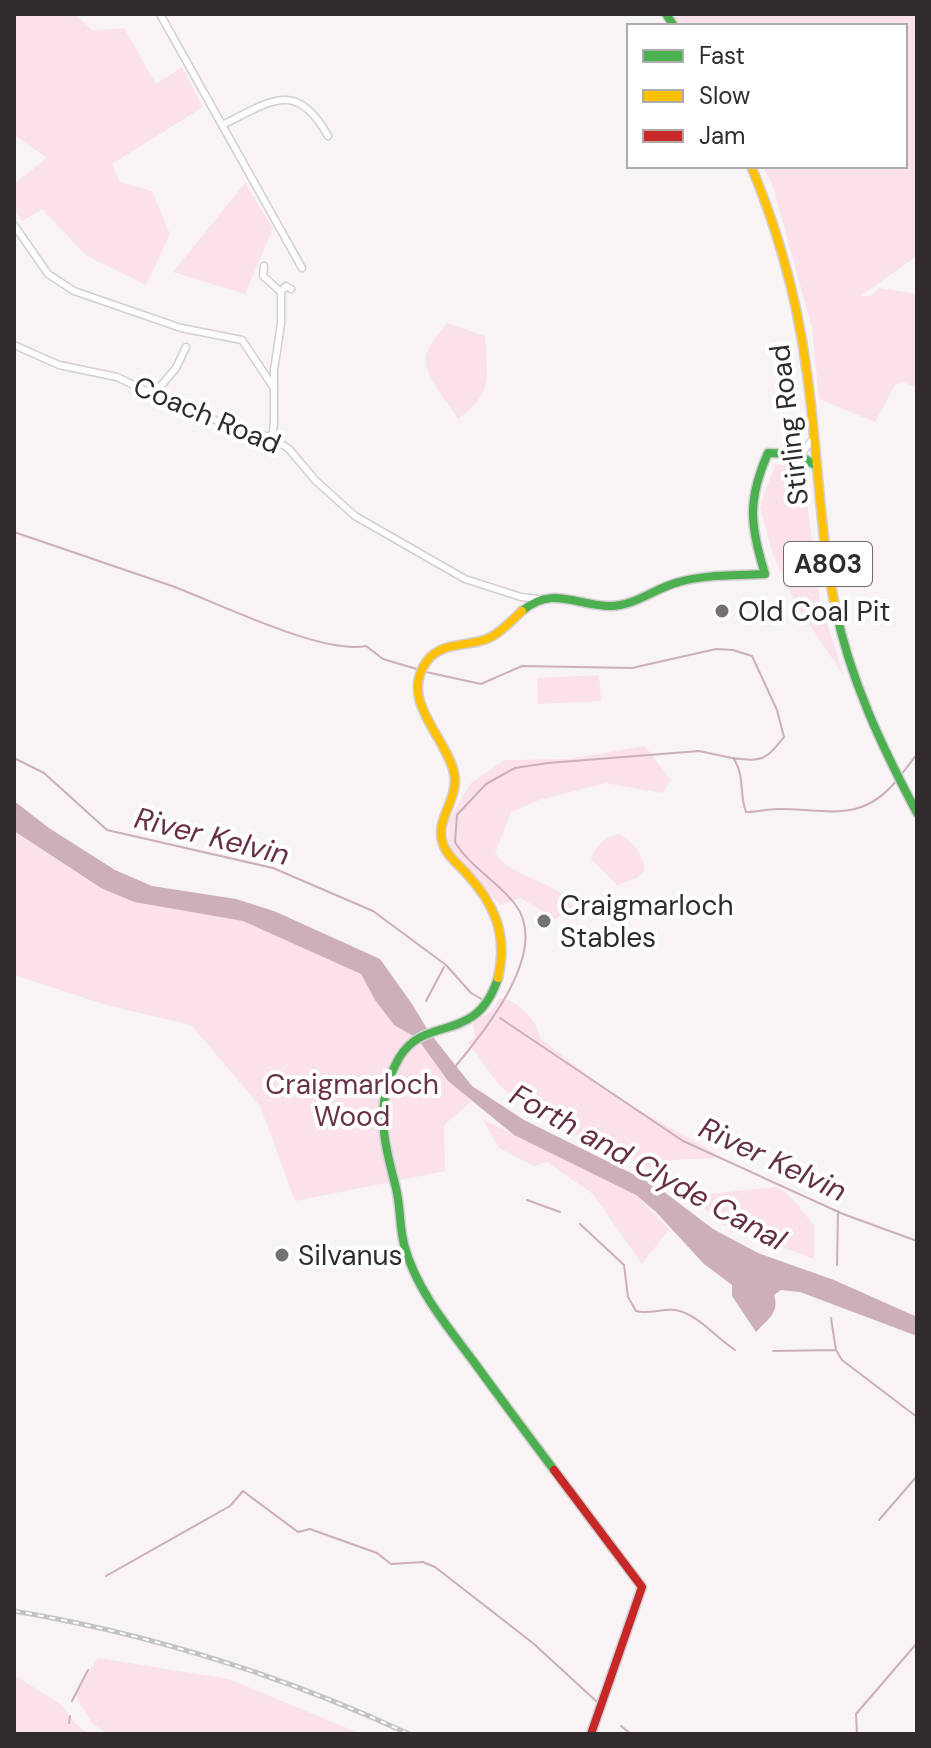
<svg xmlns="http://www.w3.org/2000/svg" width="931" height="1748" font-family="'DM Sans',sans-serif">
<rect width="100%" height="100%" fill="#f8f3f5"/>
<!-- green -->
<path fill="#fbe1ea" d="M17,14h58l18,17 31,-3 32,56 26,-17 21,40 -91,57 8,18 32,9 18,43 -24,51 -59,-29 -45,-47 -20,12 -8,-13v-24l33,-26 -33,-23v-119z
M672,14h245v242l-57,40h10l10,-8 37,6v94l-14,-6 -8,3 -20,37 -56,-23 -7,-71 -40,-145 -10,-17h143v-140h-226z
M245,183l28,45 -28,66 -72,-22z
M447,323l38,13c2,41 9,57 -27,83 -11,-19 -40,-47 -30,-69 4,-10 13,-19 19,-27z
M775,464l21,3 8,11 16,124 24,74 -47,-70 -24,-51 -13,-48z
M599,675l2,26 -63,3 -1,-26z
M645,746l26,34 -9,13 -56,-10 -67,17 -28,12 -16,41c21,29 63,26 80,56l-20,10 -34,-21 -21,7 -52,-61 1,-25 22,-36 34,-23 65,-1z
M14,832l87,56 33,14 109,19 118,53 14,26 19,25 23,13 31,43 24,20 -28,24 1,46 -150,30 -35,-95 -69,-81 -85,-20 -92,-30z
M619,834c15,7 23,19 26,36l-8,8 -20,7 -26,-26c6,-14 12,-21 28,-25z
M500,998c18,3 37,21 40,40l51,40 41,28 83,47 -1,5 -43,2 -3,7 8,11 -3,5 -36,-22 -84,-36 -14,-9 -40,-31 -31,-43 7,-5 -2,-15 19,-11z
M482,1119l154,76 33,34 -27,35 -49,-70 -46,-32 -13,4 -35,-18z
M777,1187l17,13 20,26v33l-93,-35 -30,-28z
M98,1658l131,21 132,55h-254l-15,-11 -17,-28z
M14,1675l49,31 10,15 15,13h-74z"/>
<!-- water -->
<path fill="#ccafb9" d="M14,801l35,27 66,42 37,16 84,13 38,12 106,48 32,45 17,28 43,54 52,34 131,65 58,44 45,24 76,27 83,37v19l-117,-44 -19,-2 -7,5c6,17 -7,25 -18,37l-24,-36v-11l-28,-21 -48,-52 -20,-17 -122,-60 -66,-54 -31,-43 -23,-13 -19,-25 -14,-26 -118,-53 -109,-19 -33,-14 -87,-57z"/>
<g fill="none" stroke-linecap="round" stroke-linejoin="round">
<!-- stream -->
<path stroke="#ccafb9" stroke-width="2" d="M14,532c53,18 106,36 158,54 46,17 150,69 194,60l17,13 37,11
M426,672l55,12 41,-18 110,2 84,-19 17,1 19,6 25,54 7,27c-19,23 -20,25 -51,21 12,16 6,36 13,54 11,0 22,-3 33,-3 49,0 82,15 118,-29
M14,758l30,15 63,57 166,38 100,43 73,54 25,28 12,7
M901,775l16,-21
M426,1001l18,-34
M500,1018l183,123 160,73 74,27
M455,1067c30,-37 96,-116 60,-163 -18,-23 -46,-38 -60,-62l2,-27 29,-31 29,-16 33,-5 151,-12 33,7
M527,1200l33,12
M580,1224l44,41 4,32 8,14c13,4 26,-3 39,-1 22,3 42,29 60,40
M837,1265l1,-54
M831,1318l5,32 6,10 75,57
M773,1351l63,-1
M879,1520l38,-44
M106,1576l124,-70 13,-15 55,41 12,-3 67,24 14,11 32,-2 12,5 99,77 62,57
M72,1701l16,-31
M69,1723l1,-7
M621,1726l10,8
M857,1734l-1,-20 61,-71"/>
<defs>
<path id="street" d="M160,14l142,254
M222,125c48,-23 74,-47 106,11
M14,225l34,49 26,17 107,37 61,12 32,48
M264,266l-1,10 18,16
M281,292l5,-6 5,3
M14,345l45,20 58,12 72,35 83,26 17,11 26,31 40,36 110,63 56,18 17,2
M154,394l22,-26 10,-21
M272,438l2,-15v-53l7,-46v-32
M797,454l7,-4 9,-11"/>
<path id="fast" d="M666,14l8,12
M835,606c15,74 47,141 82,207
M522,611c31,-26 54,-5 88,-5 25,0 45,-18 69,-24 28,-8 58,-6 86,-8 -15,-48 -18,-74 3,-121l29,1 18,11
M498,978c-22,68 -72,35 -99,80 -26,46 -15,83 -3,130 5,20 3,41 9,60 13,44 42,78 69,114 26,36 53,72 80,108"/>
<path id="slow" d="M751,166c28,67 47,136 56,208 11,77 12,156 28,232
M498,978c10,-43 -3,-74 -32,-105 -8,-9 -19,-17 -23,-29 -9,-24 17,-46 11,-71 -8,-37 -56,-73 -27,-112 14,-20 43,-14 62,-23 13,-6 23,-18 33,-27"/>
<path id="jam" d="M554,1470l88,117 -51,147"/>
</defs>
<!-- street casing -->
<use href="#street" stroke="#d3cfd1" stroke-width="9"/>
<!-- fast casing -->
<use href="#fast" stroke="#d3cfd1" stroke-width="11"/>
<!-- slow casing -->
<use href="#slow" stroke="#d3cfd1" stroke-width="11"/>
<!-- jam casing -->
<use href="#jam" stroke="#d3cfd1" stroke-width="11"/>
<!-- street -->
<use href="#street" stroke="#fefdfe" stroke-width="6"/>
<!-- fast -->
<use href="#fast" stroke="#4caf50" stroke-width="8"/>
<!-- slow -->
<use href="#slow" stroke="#ffc107" stroke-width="8"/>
<!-- jam -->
<use href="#jam" stroke="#c62828" stroke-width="8"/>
<defs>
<path id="rail" d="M14,1611c136,23 270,65 395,123"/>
</defs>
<!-- rail casing -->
<use href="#rail" stroke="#c4c3c3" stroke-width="5"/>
<!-- rail -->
<use href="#rail" stroke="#fff" stroke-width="2" stroke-dasharray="6" stroke-linecap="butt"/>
</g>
<!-- markers -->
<g fill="#767273" stroke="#fff" stroke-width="3">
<circle cx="722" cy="611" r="8"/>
<circle cx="544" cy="921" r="8"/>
<circle cx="282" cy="1255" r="8"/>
</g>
<g text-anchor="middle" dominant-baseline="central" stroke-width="8" stroke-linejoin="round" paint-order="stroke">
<!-- shield labels -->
<rect fill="#fff" stroke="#6e6b6c" stroke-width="2" x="784" y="542" width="88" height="44" rx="6"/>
<g font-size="26" font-weight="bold" fill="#302c2d">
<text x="828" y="564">A803</text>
</g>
<!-- street labels -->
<g font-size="28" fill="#302c2d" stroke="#fff">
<text transform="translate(207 415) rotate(23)">Coach Road</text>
<text transform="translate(789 425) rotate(-97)">Stirling Road</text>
</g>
<!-- poi labels -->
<g font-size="28" fill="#302c2d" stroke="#fff" text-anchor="start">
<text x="738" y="611">Old Coal Pit</text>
<text x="560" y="905">Craigmarloch<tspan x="560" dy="32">Stables</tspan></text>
<text x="298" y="1255">Silvanus</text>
</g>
<!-- park labels -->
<g font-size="28" fill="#683348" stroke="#fff">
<text x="352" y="1084">Craigmarloch<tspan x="352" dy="32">Wood</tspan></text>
</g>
<!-- water labels -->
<g font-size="30" font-style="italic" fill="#653046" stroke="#fff">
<text transform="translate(212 836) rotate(14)">River Kelvin</text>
<text transform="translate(773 1159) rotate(25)">River Kelvin</text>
<text transform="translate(648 1167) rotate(29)">Forth and Clyde Canal</text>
</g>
</g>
<!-- border -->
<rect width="931" height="1748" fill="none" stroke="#302c2d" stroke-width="32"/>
<!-- legend -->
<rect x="627" y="24" width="280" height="144" fill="#ffffff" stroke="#acabab" stroke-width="2"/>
<rect x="643" y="50" width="40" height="12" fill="#4caf50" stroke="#acabab" stroke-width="2"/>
<text x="699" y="64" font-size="24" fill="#302c2d">Fast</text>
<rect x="643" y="90" width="40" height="12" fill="#ffc107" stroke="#acabab" stroke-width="2"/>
<text x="699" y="104" font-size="24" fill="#302c2d">Slow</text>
<rect x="643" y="130" width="40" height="12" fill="#c62828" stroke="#acabab" stroke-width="2"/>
<text x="699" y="144" font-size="24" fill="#302c2d">Jam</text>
</svg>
